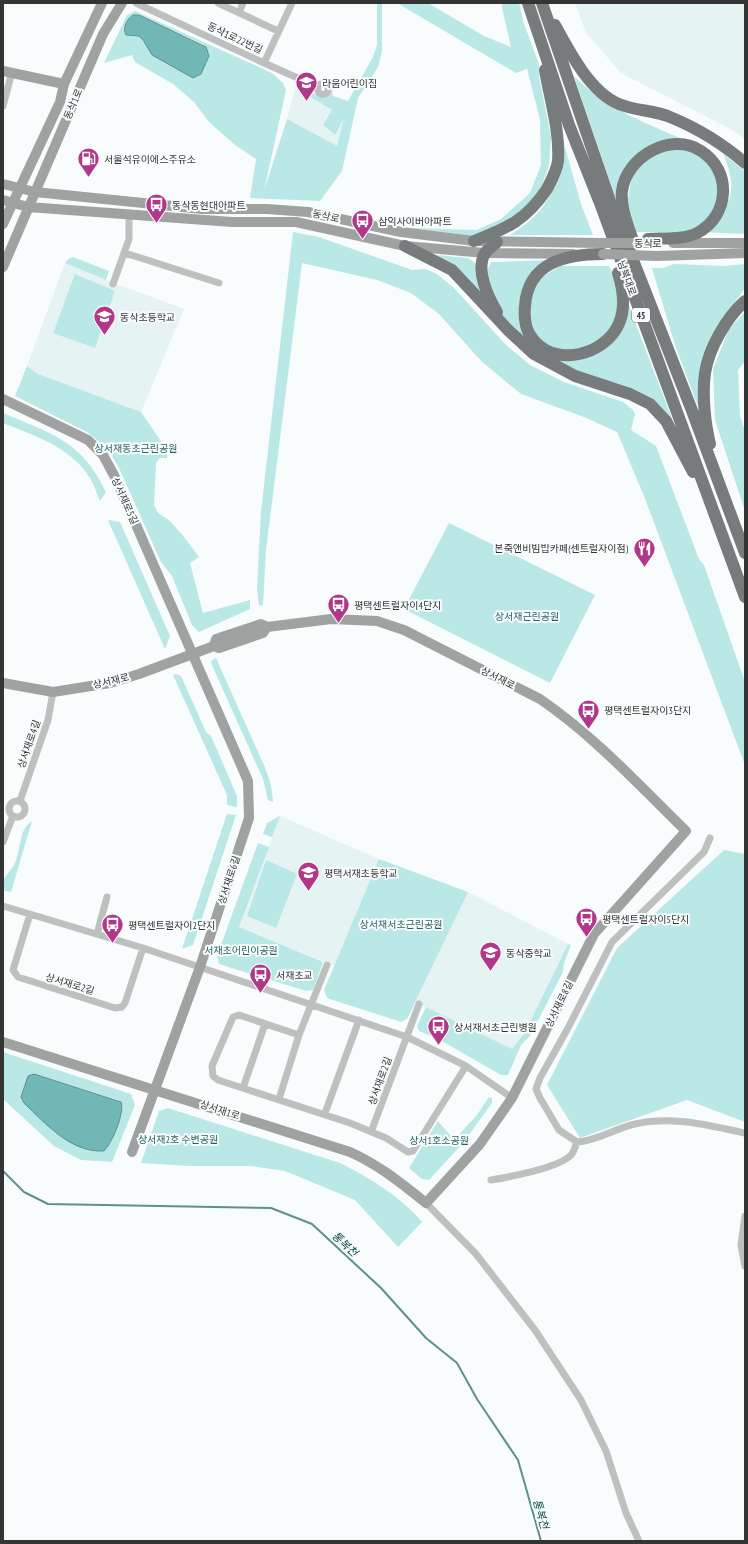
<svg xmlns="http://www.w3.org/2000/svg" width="748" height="1544" font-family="'PT Sans Narrow','Noto Sans KR',sans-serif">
<rect width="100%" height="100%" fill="#f8fcfc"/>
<!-- built -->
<path fill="#e5f3f2" d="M575,3h170v137l-9,-8 -115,-59 -35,-40z
M295,88l50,30 -8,29 -50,-28z
M65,263l41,17 78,29 -43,103 -103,-38 -11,-8z
M280,816l99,43 -45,107 -95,-39z
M468,892l100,52 -43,88 -13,17 -97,-47z"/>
<!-- green -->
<path fill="#b9e8e7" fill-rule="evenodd" d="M377,3h5v48l-4,16 -20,31 -16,73 -22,30 -70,-3 6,-39 -21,-14 -26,-23 -15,-20 -21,-18 -38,-22 -3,-7 -28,8 23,-48 8,-4 137,62 11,10 3,7 -22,101 23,-72 50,27 7,-28 -9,17 -12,-10 9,-15 -32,-19 5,-3 16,9 8,-4 2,-5 2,8 15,5 25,-44 4,-12zM133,15h6l65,30h-58l-7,-9 -13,-1z
M397,3h31l56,33 27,11 -10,-44h18l5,21 15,40v12l12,61 -2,29 -11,30 -24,23 -42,17 -61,-8 66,2 24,-11 29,-26 11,-28 -1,-46 -13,-50 -11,4z
M574,76c32,33 74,48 115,66l-24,-1 -48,50 -1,9z
M562,137l19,67 12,31h-83c44,-27 46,-50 52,-98z
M669,148l25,4 18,13 8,33 -15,25 -20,9h-49l-9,-27 5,-29 11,-16z
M723,154l22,17v63l-43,-2c30,-23 37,-42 21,-78z
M293,232l26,5 93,33 13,-1 12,5 18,15 50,55 25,21 34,17 59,20 10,8 2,4 -4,16 25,16 43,113 5,6 41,117v83l-101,-269 -27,-64 -33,-15 -63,-23 -40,-33 -42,-47 -28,-21 -34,-13 -75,-17 -36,287 -3,55 -4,1 -2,-17 4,-77z
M436,255l32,3 9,6 7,34z
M73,257l36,14 -3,9 -41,-17 3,-4z
M552,260c-8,6 -17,11 -23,20 -21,31 -6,67 29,78 4,1 8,3 12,3 12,0 25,-7 34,-14 18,-14 21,-24 23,-46l49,128c-12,-17 -27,-34 -47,-42 -16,-6 -34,-8 -50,-14 -12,-5 -27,-12 -38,-19 -23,-17 -68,-62 -50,-92z
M674,264l51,2 20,-2v24l-26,37 -19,87 -25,-67 -23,-77h11z
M560,266h49l9,19 1,25 -5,13 -8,12 -32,17 -23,-3 -20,-20 -3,-30 13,-21z
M75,274l40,17 -20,57 -42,-15z
M745,312v49l-7,9 2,46 5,15v80l-30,-91 -2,-51 16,-40z
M27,366l11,8 103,38 26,38v8h-7l-4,5 -2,42 4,8 12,8 14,16 15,20 -9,6 13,50 47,-13v9l-51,23 -7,-7 -20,-49 -11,-14 -42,-94 -11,-19 -21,-17 -72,-36z
M3,413c49,21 78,27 103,79l-6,9c-3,-7 -6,-16 -10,-23 -19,-31 -55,-42 -87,-55z
M108,520l12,2 50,114 -5,13z
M449,523l146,72 -45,88 -146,-74z
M216,658l50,112 5,15 2,17 -5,-2 -5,-21 -52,-116 1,-3z
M176,674l5,2 25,56 5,4 26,60v11l-10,-2v-10l-53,-118 -1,-2z
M227,814l9,1 -43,130 -11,4z
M280,816l-8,21 -9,-3 4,-11z
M32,821l-21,71 -6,-1c-1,-3 -2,-5 -2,-9 2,-8 9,-12 12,-19 6,-13 3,-33 17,-42z
M258,843l11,4 -30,80 84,35 -10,28 -7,1 -87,-27 -2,-8z
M724,850l21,4v268l-58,-22 -107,38 -33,-53 70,-137z
M379,859l89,33 -61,127 -6,3 -74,-24 -3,-8z
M266,860l31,14 -21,54 -29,-12z
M568,944l3,1 -7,18 -1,9 -33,64 -9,9 -13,30h-7l-61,-35 -21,-9 -2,-5 9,-19 86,42 13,-17z
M3,1052l128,42 4,11 -23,57 -31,-2 -27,-14 -51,-47zM34,1074l83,26 -61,34 -32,-31 -3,-6 10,-22z
M489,1097l3,1v5l-29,40 -34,37 -7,-1 -13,-11 29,-47 16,19 23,-25z
M168,1108l172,55c30,15 60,33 82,59l-24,25 -43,-47 -70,-29 -34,-5h-62l-48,-3 18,-52z"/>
<!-- water -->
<path fill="#70b7b5" stroke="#5e908e" d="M133,15h6l67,32 3,9 -8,18 -8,4 -41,-23 -9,-15 -4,-4 -13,-1c-4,-7 1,-16 7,-20z
M34,1074l87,28c4,11 -9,41 -17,49 -33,2 -58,-27 -80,-48l-3,-6 7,-21z"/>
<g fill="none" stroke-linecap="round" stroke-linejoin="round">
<!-- stream -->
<path stroke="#5e908e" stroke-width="2" d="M3,1171l21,21 24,12 223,4 41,16 69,64 45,50 31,25 20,36 41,61 23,81"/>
<!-- street -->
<path stroke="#bec0c0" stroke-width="7" d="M136,3l128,60 28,-60
M218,3l60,28
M239,13l4,-10
M264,63l54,24
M317.5 89a5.5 5.5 0 1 1 11 0a5.5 5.5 0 1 1-11 0Z
M3,106l9,-34
M125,253l94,30
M113,284l16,-45v-25
M9 809a8 8 0 1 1 16 0a8 8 0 1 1-16 0Z
M20,801l28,-81 5,-28
M710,838l-6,14 -92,90 -44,86 -28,50 -4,11 4,9 19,32 18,12c20,-1 39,-14 58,-18 37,-9 75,2 110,9
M3,842l10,-26
M3,906l140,42 264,89 59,29 46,32
M30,914l-17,56 5,7 97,31 7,-1 3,-4 18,-55
M97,934l10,-37
M299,1035l-60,-20 -6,2 -21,49 1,10 5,4 132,43 36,15 22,14 5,-1 53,-85
M243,1088l22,-64
M279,1099l20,-64 28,-70
M325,1113l34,-93
M371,1132l48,-128
M491,1180c18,-3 66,-12 79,-24 4,-3 5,-9 7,-14
M426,1203l50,51 59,76 46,70 25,51 20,62 13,28
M745,1216l-4,29 4,21"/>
<!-- secondary -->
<path stroke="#a0a2a2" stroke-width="10" d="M3,71l61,13
M3,184l32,8 167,17h65l41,3 93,20 73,9 126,2
M3,200l25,7 204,15h64l109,24 80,7 88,1
M3,224l57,-122 4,-18 38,-81
M673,243h72
M657,256l88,-3
M3,267l100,-233 19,-31
M3,399l85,41 15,15 13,24 132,302 1,37 -49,149 -68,185
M3,683l50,9 57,-9 29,-9 75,-28 5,2 44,-15 4,-6
M3,1042l347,110c29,13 51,31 76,51l54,-59 32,-46 82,-164 92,-103c-47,-46 -92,-95 -146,-132l-136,-69 -27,-9 -46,-2 -64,8 -6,-3 -45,15 -2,7"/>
<!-- highway -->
<path stroke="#787b7b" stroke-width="12" d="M528,3l41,122 31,78 145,394
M542,3l69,201 80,204 54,145
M555,25c14,26 35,67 64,79 16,7 35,6 51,13 27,11 53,27 75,46
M474,241c34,-13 52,-21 73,-52 4,-8 10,-19 11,-28 2,-31 -8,-61 -13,-91
M634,244c-5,-16 -14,-36 -12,-53 4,-34 49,-60 79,-40 32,20 28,66 -4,82 -14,7 -34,5 -49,6
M405,246l47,24 56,60 26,24 41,22 55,18 20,10 16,17 27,51
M603,254c-37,0 -75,8 -78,52 -1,8 0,22 5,29 18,29 58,24 79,3 18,-18 16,-43 9,-65
M497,312c-9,-15 -22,-42 -12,-59 3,-4 9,-8 12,-11
M710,444c-5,-20 -8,-50 -5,-71 4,-25 21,-55 40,-72"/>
<!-- secondary-bridge -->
<path stroke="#a0a2a2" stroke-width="10" d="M600,243h49
M603,254l54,2"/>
</g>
<!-- icons -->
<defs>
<symbol id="school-pin" viewBox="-11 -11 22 30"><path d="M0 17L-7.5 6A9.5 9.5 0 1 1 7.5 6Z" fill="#b13789" stroke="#f8fcfc"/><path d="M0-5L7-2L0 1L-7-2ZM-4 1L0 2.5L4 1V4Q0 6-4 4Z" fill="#fff"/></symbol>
<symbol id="fuel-pin" viewBox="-11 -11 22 30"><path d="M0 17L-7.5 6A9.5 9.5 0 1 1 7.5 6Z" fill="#b13789" stroke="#f8fcfc"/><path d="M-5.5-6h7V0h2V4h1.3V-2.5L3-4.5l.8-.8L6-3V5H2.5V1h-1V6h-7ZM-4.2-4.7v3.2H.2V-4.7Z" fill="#fff"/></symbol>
<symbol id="bus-pin" viewBox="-11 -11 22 30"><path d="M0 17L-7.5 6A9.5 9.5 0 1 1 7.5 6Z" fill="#b13789" stroke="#f8fcfc"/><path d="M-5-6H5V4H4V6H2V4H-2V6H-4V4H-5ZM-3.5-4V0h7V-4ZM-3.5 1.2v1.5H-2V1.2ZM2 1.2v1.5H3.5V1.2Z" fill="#fff"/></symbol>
<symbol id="restaurant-pin" viewBox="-11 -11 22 30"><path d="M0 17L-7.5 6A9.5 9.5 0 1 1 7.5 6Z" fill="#b13789" stroke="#f8fcfc"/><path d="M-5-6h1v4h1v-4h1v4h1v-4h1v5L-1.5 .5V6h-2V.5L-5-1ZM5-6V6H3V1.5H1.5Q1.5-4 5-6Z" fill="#fff"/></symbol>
</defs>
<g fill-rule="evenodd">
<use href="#school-pin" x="294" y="70" width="25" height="34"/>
<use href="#fuel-pin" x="76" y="146" width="25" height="34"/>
<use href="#bus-pin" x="144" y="192" width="25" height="34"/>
<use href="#bus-pin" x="350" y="208" width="25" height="34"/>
<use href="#school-pin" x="92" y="304" width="25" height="34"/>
<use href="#restaurant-pin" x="632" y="536" width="25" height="34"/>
<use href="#bus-pin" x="326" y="592" width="25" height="34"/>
<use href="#bus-pin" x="576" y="698" width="25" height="34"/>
<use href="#school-pin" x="296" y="860" width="25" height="34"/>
<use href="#bus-pin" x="574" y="906" width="25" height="34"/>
<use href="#bus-pin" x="100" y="912" width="25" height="34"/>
<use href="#school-pin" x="478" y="940" width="25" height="34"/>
<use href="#bus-pin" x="248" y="962" width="25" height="34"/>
<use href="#bus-pin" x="426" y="1014" width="25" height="34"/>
</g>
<g text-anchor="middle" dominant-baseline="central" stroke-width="4" stroke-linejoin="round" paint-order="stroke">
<!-- shield labels -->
<rect fill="#f8fcfc" stroke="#6e7070" stroke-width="1" x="632" y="308" width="18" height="14" rx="3"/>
<g font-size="9" font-weight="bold" fill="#333434">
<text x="641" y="315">45</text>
</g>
<!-- street labels -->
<g font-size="10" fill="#333434" stroke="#f8fcfc">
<text transform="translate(235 38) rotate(25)">동삭1로22번길</text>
<text transform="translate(73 104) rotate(-67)">동삭1로</text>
<text transform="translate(326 216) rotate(12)">동삭로</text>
<text x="648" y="243">동삭로</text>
<text transform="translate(627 278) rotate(70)">남북대로</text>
<text transform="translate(125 501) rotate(66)">상서재로5길</text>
<text transform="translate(498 678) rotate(27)">상서재로</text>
<text transform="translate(111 681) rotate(-13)">상서재로</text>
<text transform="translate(29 744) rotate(-71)">상서재로4길</text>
<text transform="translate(229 880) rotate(-72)">상서재로6길</text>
<text transform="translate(70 984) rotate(17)">상서재로2길</text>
<text transform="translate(559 1004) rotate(-64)">상서재로8길</text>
<text transform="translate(380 1081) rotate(-70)">상서재로2길</text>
<text transform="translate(220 1110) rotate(18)">상서재1로</text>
</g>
<!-- poi labels -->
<g font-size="10" fill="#333434" stroke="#f8fcfc" text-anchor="start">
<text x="322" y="83">라움어린이집</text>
<text x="104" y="159">서울석유이에스주유소</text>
<text x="172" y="205">동삭동현대아파트</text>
<text x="378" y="221">삼익사이버아파트</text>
<text x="120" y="317">동삭초등학교</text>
<text x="628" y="548" text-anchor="end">본죽앤비빔밥카페(센트럴자이점)</text>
<text x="354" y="605">평택센트럴자이4단지</text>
<text x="604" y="710">평택센트럴자이3단지</text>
<text x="324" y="873">평택서재초등학교</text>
<text x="602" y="919">평택센트럴자이5단지</text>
<text x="128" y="925">평택센트럴자이2단지</text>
<text x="506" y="953">동삭중학교</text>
<text x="276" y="975">서재초교</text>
<text x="454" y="1027">상서재서초근린병원</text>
</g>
<!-- park labels -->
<g font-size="10" fill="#276261" stroke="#f8fcfc">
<text x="136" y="448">상서재동초근린공원</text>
<text x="527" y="616">상서재근린공원</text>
<text x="401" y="924">상서재서초근린공원</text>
<text x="241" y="950">서재초어린이공원</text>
<text x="178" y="1139">상서재2호 수변공원</text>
<text x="439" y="1140">상서1호소공원</text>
</g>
<!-- water labels -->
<g font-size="11" font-style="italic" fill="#054948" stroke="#f8fcfc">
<text transform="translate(345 1244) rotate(43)">통복천</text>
<text transform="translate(541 1514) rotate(74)">통복천</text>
</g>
</g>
<!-- border -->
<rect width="748" height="1544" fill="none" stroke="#333434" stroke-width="8"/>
</svg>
